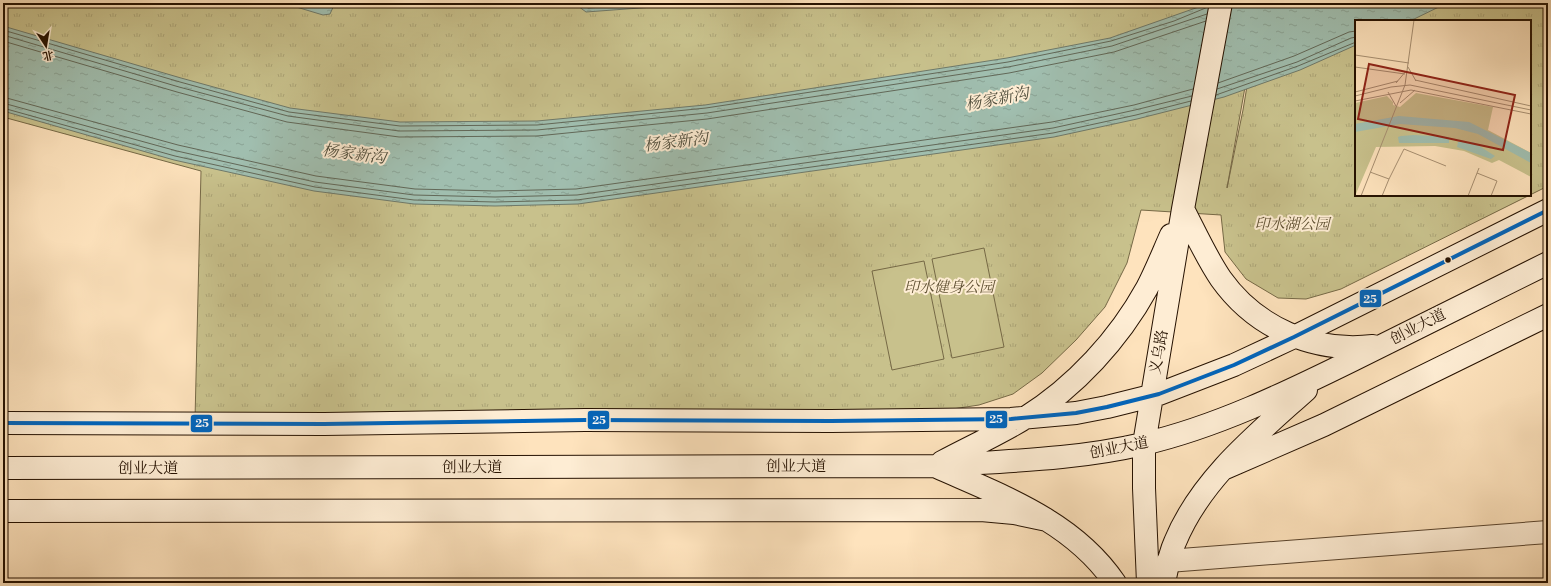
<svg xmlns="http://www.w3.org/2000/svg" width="1551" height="586" font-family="'Libre Bodoni','Noto Serif SC',serif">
<defs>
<pattern id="grass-tufts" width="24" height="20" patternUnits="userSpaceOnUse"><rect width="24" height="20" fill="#c8c18c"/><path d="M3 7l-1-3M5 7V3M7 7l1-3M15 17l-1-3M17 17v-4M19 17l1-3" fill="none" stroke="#aca577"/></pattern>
<pattern id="water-ripples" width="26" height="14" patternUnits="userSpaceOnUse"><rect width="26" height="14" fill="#a0beaf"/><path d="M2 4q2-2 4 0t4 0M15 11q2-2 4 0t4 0" fill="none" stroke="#8aa295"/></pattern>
</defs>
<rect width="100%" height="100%" fill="#fee3bd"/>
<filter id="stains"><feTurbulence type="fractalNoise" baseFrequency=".005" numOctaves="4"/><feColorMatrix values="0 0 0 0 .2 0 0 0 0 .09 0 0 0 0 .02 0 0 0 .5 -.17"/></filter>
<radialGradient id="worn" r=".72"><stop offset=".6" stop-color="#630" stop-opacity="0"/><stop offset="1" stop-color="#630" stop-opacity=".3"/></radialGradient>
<!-- grass -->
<path fill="url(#grass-tufts)" stroke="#766946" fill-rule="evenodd" d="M3,3h1257l-33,185 16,-78 18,-107h287v183l-207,103 -35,10 -28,-1 -32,-19 -21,-27 -4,-37 -80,-5 -14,53 -22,44 -29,33 -34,33 -29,21 -34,11 -33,5 -751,9 6,-248 -198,-54zM1356,21h174v174h-174z"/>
<!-- pitch -->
<path fill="#c8c18c" stroke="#766946" d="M984,248l20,99 -52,11 -20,-99z
M924,261l20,98 -52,11 -20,-99z"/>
<!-- water -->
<path fill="url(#water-ripples)" stroke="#6f7969" d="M283,3h52l-5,11 -7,1z
M574,3h133l-121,9z
M1210,3h237l-37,18h-54v24l-56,25 -76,27 -87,22 -83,18 -476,67 -83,2 -81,-2 -100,-13 -140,-31 -171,-49v-85l178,52 109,30 110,14 137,-1 168,-16 302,-47 103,-20z"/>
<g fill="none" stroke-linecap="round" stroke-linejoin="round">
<!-- shore -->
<path stroke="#626858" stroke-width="1" d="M580,3l8,5 73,-5
M3,30l177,52 109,30 111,14 137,-1 169,-17 302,-46 103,-21 63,-20 34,-14
M3,35l176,52 109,29 111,15 138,-1 170,-17 301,-46 104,-21 95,-32
M3,41l174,51 110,30 112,15 138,-1 170,-17 302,-46 105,-21 92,-31
M1218,83l76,-27 55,-24 7,-1
M1217,89l80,-27 54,-24 5,-1
M1216,95l82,-29 58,-24
M3,97l175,48 138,31 99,13 80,2 81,-2 476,-67 82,-17 59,-16
M3,103l174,48 138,31 99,13 81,2 82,-2 476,-67 82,-18 57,-14
M3,108l172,48 140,31 99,13 81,2 82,-2 476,-67 83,-18 55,-14"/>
<defs>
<path id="street" d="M1168,561l380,-29"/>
<path id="secondary" d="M1183,209c12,23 23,48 38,70 35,49 93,74 152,67
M3,423l321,1 261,-4 246,1 180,-2 65,-6 31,-6 52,-13 75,-29 60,-28 254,-127
M942,462c28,-15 57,-28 83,-44 50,-31 94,-79 122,-130 9,-17 16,-35 24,-53
M937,467c65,29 136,54 178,116
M3,468l931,-2c69,-5 141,-6 209,-22 73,-17 143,-51 210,-84 65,-32 130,-65 195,-97
M1223,469l101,-44 224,-110
M3,511l978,-1 33,3 33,7
M1148,583l-4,-95v-44l39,-235 38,-206
M1164,583c3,-14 5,-28 11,-41 26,-63 81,-107 131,-152"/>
</defs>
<!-- street casing -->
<use href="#street" stroke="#5b462f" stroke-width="24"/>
<!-- secondary casing -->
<use href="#secondary" stroke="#251100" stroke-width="24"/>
<!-- street -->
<use href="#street" stroke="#feedd4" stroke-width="22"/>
<!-- secondary -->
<use href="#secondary" stroke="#feedd4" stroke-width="22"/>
<defs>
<path id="bus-1" d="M3,423l321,1 261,-4 246,1 180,-2 65,-6 31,-6 52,-13 75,-29 60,-28 254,-127"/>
</defs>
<!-- bus-1 casing -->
<use href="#bus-1" stroke="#feedd4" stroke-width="7"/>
<!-- bus-1 -->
<use href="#bus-1" stroke="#0065bd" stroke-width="4"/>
</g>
<!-- markers -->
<circle fill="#251100" stroke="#feedd4" stroke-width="1.5" cx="1448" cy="260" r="3.5"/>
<g text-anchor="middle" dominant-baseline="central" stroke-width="4" stroke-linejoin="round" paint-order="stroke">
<!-- park labels -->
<g font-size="15" font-style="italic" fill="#5e4f31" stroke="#feedd4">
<text x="1292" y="224">印水湖公园</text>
<text x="949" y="287">印水健身公园</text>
</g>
<!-- street labels -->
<g font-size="15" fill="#251100" stroke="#feedd4">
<text transform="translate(1418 327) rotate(-27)">创业大道</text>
<text transform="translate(1159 352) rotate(-80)">义乌路</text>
<text transform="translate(1119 448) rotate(-11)">创业大道</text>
<text x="796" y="466">创业大道</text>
<text x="472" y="467">创业大道</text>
<text x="148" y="468">创业大道</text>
</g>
<!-- water labels -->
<g font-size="16" font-style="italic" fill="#504e3d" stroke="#feedd4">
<text transform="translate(997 99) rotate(-11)">杨家新沟</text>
<text transform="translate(676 142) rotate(-7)">杨家新沟</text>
<text transform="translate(354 154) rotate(7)">杨家新沟</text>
</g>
</g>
<!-- overview -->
<g transform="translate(1355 20)">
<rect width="176" height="176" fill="#fee3bd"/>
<path d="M61,73l77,14 -5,23 43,23v24l-32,-17 -7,3 -28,-12 -29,-5 -59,1 -21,49v-93l32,-7 6,6v3l7,2z" fill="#c8c18c"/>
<path d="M44,96l70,6 62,31v10l-53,-29 -23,-6 -55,-4 -45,8v-8zM59,115l35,2v6h-50l-1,-6 3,-1zM103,122h15l22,14 -4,3 -34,-12z" fill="#a0beaf"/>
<path fill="none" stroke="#a78f71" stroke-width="1" d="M0,35l54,8M0,47l50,7M53,47l8,14M60,60l116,26M41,63l10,-12M0,72l43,-11M33,72l8,14M0,76l36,-9 19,-2 121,25M0,81l56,-11 120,24M45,83l15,-13M15,152l19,7 15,-30 42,17M122,153l20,8 -6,15M6,176l44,-111 9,-65M27,176l7,-17M113,176l11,-28"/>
<path fill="#8f2418" fill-opacity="0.15" stroke="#8f2418" stroke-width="2" d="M14,44l146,31 -12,55 -145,-31z"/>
<rect width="176" height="176" fill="none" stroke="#251100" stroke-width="2"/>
</g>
<g stroke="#feedd4" stroke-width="1.5">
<rect x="1359" y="289" width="23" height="19" rx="4" fill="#0065bd"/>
<rect x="985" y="410" width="23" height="19" rx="4" fill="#0065bd"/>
<rect x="587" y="410" width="23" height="20" rx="4" fill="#0065bd"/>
<rect x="190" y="414" width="23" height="19" rx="4" fill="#0065bd"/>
</g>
<g font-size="11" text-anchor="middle" font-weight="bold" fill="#fff">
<text x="1370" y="303">25</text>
<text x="996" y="423">25</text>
<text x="599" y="424">25</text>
<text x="202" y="427">25</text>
</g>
<!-- margin -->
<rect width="1551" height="586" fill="none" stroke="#fee3bd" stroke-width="16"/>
<rect x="4" y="4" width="1543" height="578" fill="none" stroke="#251100" stroke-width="2"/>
<rect x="8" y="8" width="1535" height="570" fill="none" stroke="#251100"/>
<!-- north arrow -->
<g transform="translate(46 46) rotate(168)" stroke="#feedd4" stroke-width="3" paint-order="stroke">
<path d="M0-3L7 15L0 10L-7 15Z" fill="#251100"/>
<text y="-6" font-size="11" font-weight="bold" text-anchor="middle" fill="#251100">北</text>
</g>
<rect width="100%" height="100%" filter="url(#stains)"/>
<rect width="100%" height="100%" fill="url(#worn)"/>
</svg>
